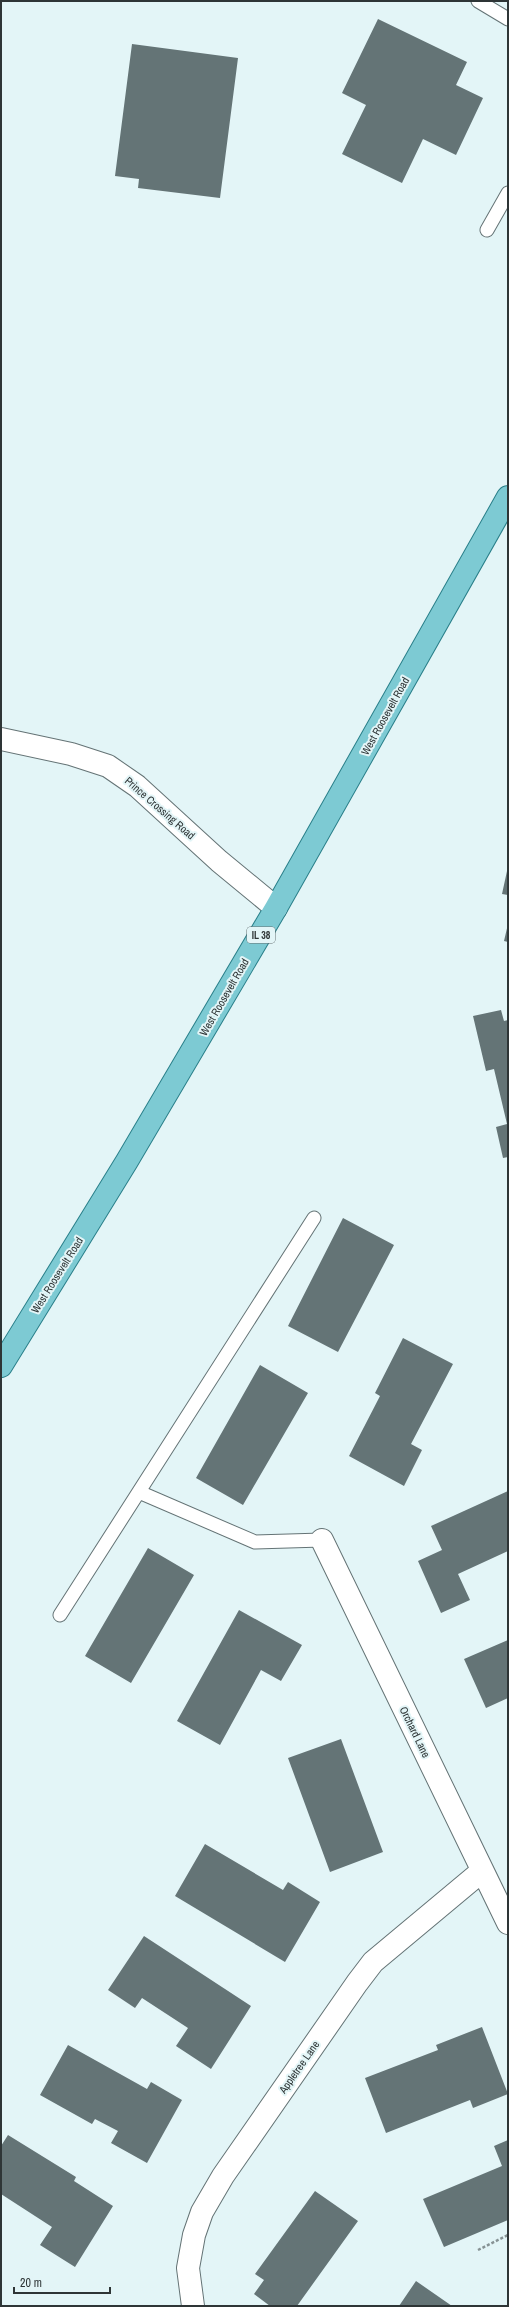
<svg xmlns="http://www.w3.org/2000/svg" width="509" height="2307" font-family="'Archivo Narrow',sans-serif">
<rect width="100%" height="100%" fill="#e3f5f7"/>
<!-- building -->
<path fill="#647476" d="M378,19l89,43 -11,23 27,13 -27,57 -33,-16 -21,44 -60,-29 24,-49 -24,-12z
M132,44l106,14 -18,140 -82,-10 1,-9 -24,-3z
M507,871h1v24l-6,-1z
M508,924v18l-4,-1z
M501,1010l3,11 4,-1v137l-5,1 -7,-31 11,-3 -13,-55 -8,2 -13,-55z
M343,1218l51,27 -56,107 -50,-26z
M403,1338l50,26 -42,80 11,6 -18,36 -55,-30 31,-60 -5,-3z
M260,1365l48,28 -65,112 -47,-27z
M508,1491v60l-50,23 12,26 -29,13 -23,-52 24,-11 -11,-24z
M148,1548l46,27 -63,108 -46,-27z
M239,1610l63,35 -21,36 -20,-11 -41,75 -43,-24z
M508,1640v58l-22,10 -22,-49z
M341,1739l42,113 -53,20 -42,-114z
M205,1844l78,46 5,-8 32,20 -35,60 -110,-66z
M144,1936l107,70 -40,63 -35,-23 12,-18 -46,-30 -7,10 -27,-18z
M482,2027l26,67 -35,14 -3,-8 -84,33 -21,-55 73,-28 -2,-5z
M68,2045l79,44 4,-7 31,18 -35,63 -36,-20 7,-12 -23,-12 -3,5 -52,-29z
M8,2135l68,42 -2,4 39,25 -38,61 -35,-22 12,-18 -51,-33v-48z
M508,2140v80l-64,27 -21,-48 79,-33 -8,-20z
M315,2191l43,30 -61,85h-27l-16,-12 10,-14 -9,-6z
M416,2281l36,25h-53z"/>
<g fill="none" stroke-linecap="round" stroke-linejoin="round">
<defs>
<path id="lane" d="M478,1l30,18
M487,230l21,-37
M139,1492l116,50 67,-2
M60,1615l254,-397"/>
<path id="street" d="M1,739l70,15 37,12 29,20 82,75 57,47
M322,1540l186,383
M193,2306l-5,-38 6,-33 8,-23 21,-36 134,-193 16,-21 109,-91"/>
<path id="primary" d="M1,1366l126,-205 149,-253 232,-411"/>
</defs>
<!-- lane casing -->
<use href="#lane" stroke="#647375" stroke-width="15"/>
<!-- street casing -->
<use href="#street" stroke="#647375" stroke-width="24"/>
<!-- primary casing -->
<use href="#primary" stroke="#297f89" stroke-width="24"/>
<!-- path -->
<path stroke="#869294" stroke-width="2.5" stroke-dasharray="3 2" stroke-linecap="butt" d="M478,2250l30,-15"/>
<!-- lane -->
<use href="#lane" stroke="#fff" stroke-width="13"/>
<!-- street -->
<use href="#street" stroke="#fff" stroke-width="22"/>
<!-- primary -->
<use href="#primary" stroke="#7dcad3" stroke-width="22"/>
</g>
<g text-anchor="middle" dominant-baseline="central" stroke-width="4" stroke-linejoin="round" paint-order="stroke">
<!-- shield labels -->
<rect fill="#e3f5f7" stroke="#646f70" stroke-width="1" x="247" y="927" width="28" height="16" rx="3"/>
<g font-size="10" font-weight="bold" fill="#2e3536">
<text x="261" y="935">IL 38</text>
</g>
<!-- street labels -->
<g font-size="11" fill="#2e3536" stroke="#e3f5f7">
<text transform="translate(385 716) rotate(-61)">West Roosevelt Road</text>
<text transform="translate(160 808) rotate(41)">Prince Crossing Road</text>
<text transform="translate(224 997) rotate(-60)">West Roosevelt Road</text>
<text transform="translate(57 1275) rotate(-58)">West Roosevelt Road</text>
<text transform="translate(415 1732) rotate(64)">Orchard Lane</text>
<text transform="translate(299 2067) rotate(-55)">Appletree Lane</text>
</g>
</g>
<!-- border -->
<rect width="509" height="2307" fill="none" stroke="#2e3536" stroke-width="4"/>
<!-- scale -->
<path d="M14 2287v6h96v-6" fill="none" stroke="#2e3536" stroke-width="2"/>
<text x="20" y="2287" font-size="12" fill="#2e3536" stroke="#e3f5f7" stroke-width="3" paint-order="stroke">20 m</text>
</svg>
